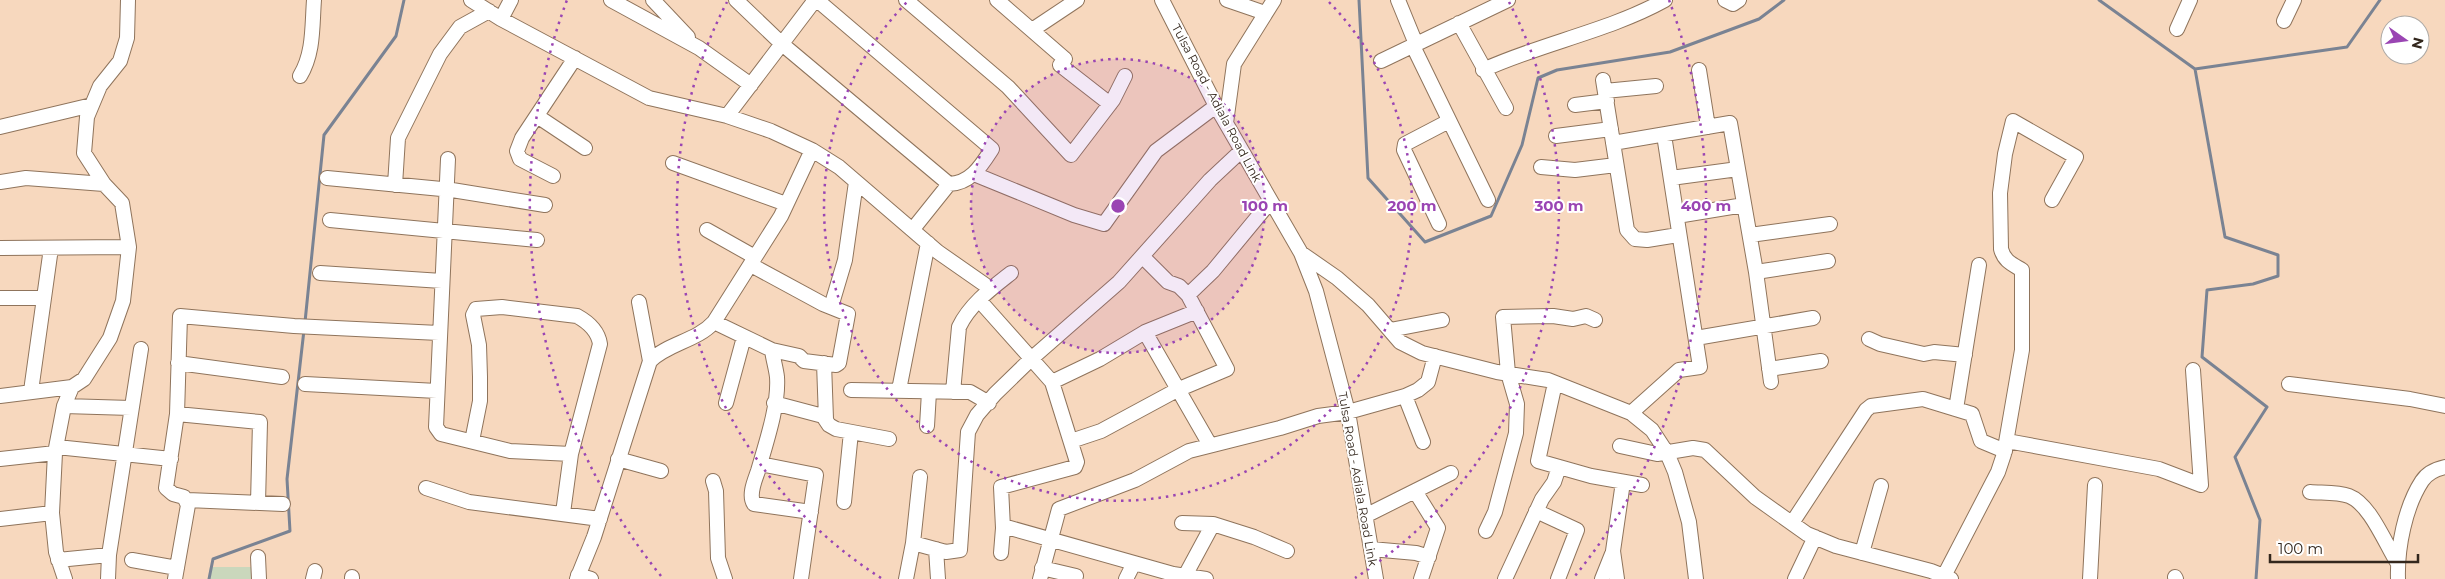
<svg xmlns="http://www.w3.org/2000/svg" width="2445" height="579" font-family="Montserrat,sans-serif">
<rect width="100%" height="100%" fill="#f7d8be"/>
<!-- green -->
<path fill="#cad7bc" d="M210,567h44l1,12h-47z"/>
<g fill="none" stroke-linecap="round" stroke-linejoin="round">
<!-- stream -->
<path stroke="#7a8393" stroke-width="3" d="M1359,0l9,178 57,64 66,-26 31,-71 16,-67 19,-8 113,-18 89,-33 25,-19
M2099,0l96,69 152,-22 33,-47
M2195,69l30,168 53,18v21l-25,8 -46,6 -5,67 65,50 -32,50 25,63 -4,59
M305,322l19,-187 72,-99 8,-36
M209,579l4,-20 77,-28 -3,-52 17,-149"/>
<defs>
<path id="minor" d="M471,0l30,19 148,79 78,18 44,15 41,19 27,17 99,85 53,37
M611,0l88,48 52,37
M653,0l35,37
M736,0l46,44 167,140
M817,0l175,149c-11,17 -21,34 -43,35l-36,45
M906,0l102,87 63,68 42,-55 12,-24
M997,0l68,59 -5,6 50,39
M1162,0l54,106 85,147 15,38 32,121 28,167
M1227,0l38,13
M1398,0l18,44
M1725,0l8,4 6,-4
M501,19l10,-19
M2284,21l10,-21
M1459,23l47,85
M2177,29l13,-29
M1032,30l45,-30
M1413,46l75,154
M1381,61l127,-61
M1483,70c59,-27 126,-39 182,-70
M1699,70l9,57
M300,76c14,-23 12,-50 14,-76
M1603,80l24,150 8,9 12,1 31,-5
M1605,91l51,-5
M1575,105l32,-4
M537,116l48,32
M727,116l88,-116
M1226,123l8,-59 40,-64
M0,127l92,-22
M1556,136l55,-7
M1613,143l117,-20 26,149 15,110
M448,159l-12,268 5,7 69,17 61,3
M673,163l113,41
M1541,167l34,3 41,-5
M974,174l100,41 30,9 52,-73 60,-45
M553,176l-33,-17 -3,-8 5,-13 53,-80
M327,178l125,12 93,15
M1671,178l67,-9
M0,182l26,-4 78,6
M395,185l3,-47 42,-84 20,-27 29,-16
M1677,216l67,-11
M330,220l207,20
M1439,224l-35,-74 1,-6 44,-23
M707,230l48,27
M1750,235l80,-11
M0,248l129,-1
M1301,253l36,25 31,27 32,37 22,11 75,19 51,8 83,33 21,17 15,23 8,19 14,50 7,57
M1756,272l72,-11
M320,273l122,8
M1188,295l25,-24 57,-69
M0,298h44
M979,300l73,82 25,80 -2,5 -74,20 2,41 -2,25
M639,302l11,59
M831,307l14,-47 11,-78
M714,322l58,28 27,6 5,5 32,4 3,-2 9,-49 -25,-10 -72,-39
M1390,330l52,-10
M1145,332l65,113
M1696,338l117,-20
M1869,339l11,5 44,10 10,-2 31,3
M772,350c1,9 4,18 5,27 2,28 -11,66 -19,94 -3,9 -10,24 -4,33l57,8
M178,363l104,14
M824,363l2,56
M1769,369l52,-8
M1052,382l48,-23 45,-27 52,-21
M1555,383l-17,78 53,15 51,9
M305,384l132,7
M2289,384l121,15 35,7
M851,390l119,2 19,11
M899,390l29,-147
M31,391l20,-143
M953,392l6,-65c11,-23 33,-39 52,-54
M0,396l72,-9
M1405,396l18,46
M726,403l18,-66
M774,403l49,13 6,9 7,4 53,10
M64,406l67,2
M1956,409l23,-144
M1631,413l48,-43 21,-3 -36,-232
M177,414l83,8 -2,81
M927,426l2,-34
M472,441l8,-40v-24l-1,-32 -6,-30 3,-6 26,-2 75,9c11,6 21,15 23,28l-29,110 -8,59
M1071,441l30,-10 76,-41 50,-21 -39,-74 -9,-9 -11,-4 -25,-25
M2007,441l152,28 42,16 -8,-115
M1620,446l37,8 36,-6 12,2 50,47 52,37 29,12 95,25 20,8
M57,447l114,12
M0,459l55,-6
M618,459l43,12
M760,464l56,11 -15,104
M713,481l3,10 2,67 7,21
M426,488l43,14 131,17
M1415,491l23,37 -17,51
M2310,492c12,1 28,0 39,4 21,8 36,47 48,66
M187,500l96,4
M844,502l7,-70
M1536,511l41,19 -19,49
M1365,516l86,-43
M0,519l52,-6
M1182,523l31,1 41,13 33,14
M1792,523l74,-113 5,-4 52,-7 49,15 9,27 24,10
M1003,526l170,48 33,5
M1486,531l9,-19 21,-79 1,-29 -9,-31 -5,-56 50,-1 20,3 13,-3 9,4
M913,543l33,9 14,-2 8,-118 9,-17 18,-21 36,-35 88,-77 91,-102 31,-29
M936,549l2,30
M1371,549l45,4 13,4
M1862,553l19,-67
M258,557l1,22
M58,560l51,-5
M132,560l45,8
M1042,568l34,8
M1186,574l27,-50
M578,575l13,4
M1944,576l54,-104 6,-18 18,-104v-80c-10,-6 -18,-9 -21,-21l-1,-56 5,-39 8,-33 63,36 -24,43
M2175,577l1,2
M65,579l-9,-27 -4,-39 3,-60 9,-47 8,-19 12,-8 26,-41 13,-37 6,-54 -7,-44 -18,-19 -20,-31 3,-36 13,-31 20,-25 7,-23 1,-38
M108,579l1,-24 32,-206
M175,579l13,-74 -4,-8 -11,-3 -7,-6 11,-74 3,-98 114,10 145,7
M313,579l2,-8
M352,579v-2
M577,579l17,-42 56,-176c18,-18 47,-20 64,-39l67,-106 31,-66
M906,579l7,-36 7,-66
M1040,579l19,-70 76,-29 54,-29 91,-23 38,-12 30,-4 57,-16 13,-6 10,-8 7,-26
M1126,579l8,-16
M1505,579l37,-80 12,-17 5,-15
M1602,579l10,-25
M1617,579l-4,-28 10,-69
M1795,579l20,-42
M2090,579l5,-94
M2398,579c-1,-31 7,-72 24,-98 5,-8 14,-12 23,-14"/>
</defs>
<!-- minor casing -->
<use href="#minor" stroke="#8f745c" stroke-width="16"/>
<!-- minor -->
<use href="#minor" stroke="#fff" stroke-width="14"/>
</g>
<!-- distance rings -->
<circle cx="1118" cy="206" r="147" fill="#9a45b3" fill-opacity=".12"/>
<g fill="none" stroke="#9a45b3" stroke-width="2.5" stroke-dasharray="2.5 5">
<circle cx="1118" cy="206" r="147"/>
<path d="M1329 2A294 294 0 1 1 907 2"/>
<path d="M881 578A441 441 0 0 1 727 2M1509 2A441 441 0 0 1 1355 578"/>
<path d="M661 576A588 588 0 0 1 567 0M1669 0A588 588 0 0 1 1575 576"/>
</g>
<g text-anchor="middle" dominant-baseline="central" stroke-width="4" stroke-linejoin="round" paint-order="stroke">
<!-- street labels -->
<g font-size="12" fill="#33271d" stroke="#fff">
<text transform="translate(1217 103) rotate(62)">Tulsa Road - Adiala Road Link</text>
<text transform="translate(1358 479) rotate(80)">Tulsa Road - Adiala Road Link</text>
</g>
</g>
<circle cx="1118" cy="206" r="8" fill="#9a45b3" stroke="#fff" stroke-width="2.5"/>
<g font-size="15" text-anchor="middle" font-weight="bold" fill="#9a45b3" stroke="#fff" stroke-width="4" stroke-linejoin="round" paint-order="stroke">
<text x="1265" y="211">100 m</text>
<text x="1412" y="211">200 m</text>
<text x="1559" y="211">300 m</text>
<text x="1706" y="211">400 m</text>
</g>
<!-- north arrow -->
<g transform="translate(2405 40) rotate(104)"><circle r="24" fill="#ffffff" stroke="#ada9a5"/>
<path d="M0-4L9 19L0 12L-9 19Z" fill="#9a45b3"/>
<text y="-8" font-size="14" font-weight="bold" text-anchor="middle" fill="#33271d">N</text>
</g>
<!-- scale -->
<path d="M2270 554v8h148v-8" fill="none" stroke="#33271d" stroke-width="2.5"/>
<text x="2278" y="554" font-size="15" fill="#33271d" stroke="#ffffff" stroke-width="4" paint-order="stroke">100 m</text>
</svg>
